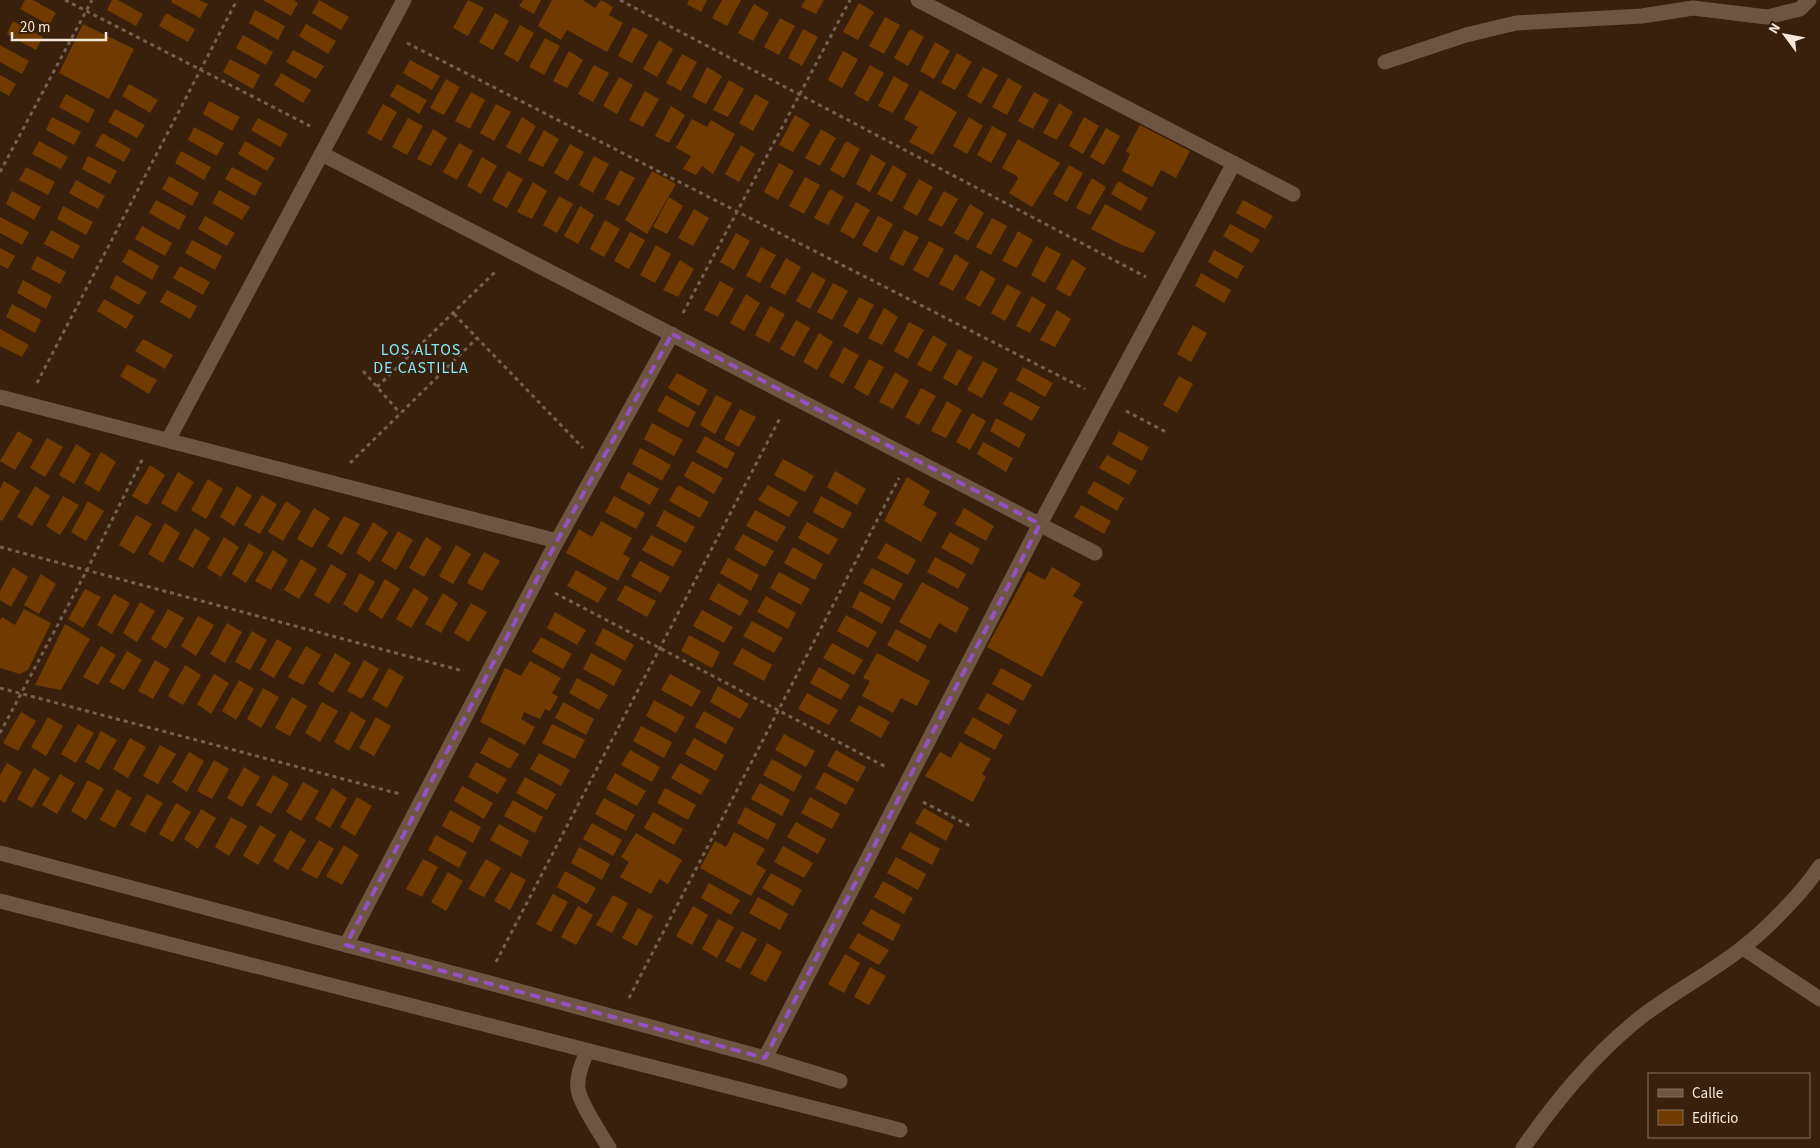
<svg xmlns="http://www.w3.org/2000/svg" width="1820" height="1148" font-family="'Source Sans 3',sans-serif">
<rect width="100%" height="100%" fill="#38200c"/>
<!-- building -->
<path fill="#713b00" d="M25,0h8l23,13 -7,12 -29,-16z
M112,0h6l25,14 -7,12 -29,-16z
M172,0h27l9,4 -8,14 -29,-16z
M263,0h31l4,3 -7,13z
M319,0l30,17 -8,13 -29,-17z
M468,0l16,8 -16,28 -15,-8z
M523,0h18l-7,14 -15,-8z
M552,0h31l12,8 6,-8 12,7 -4,8 14,8 -16,29 -40,-22 -6,10 -23,-14z
M689,0h18l-6,12 -14,-8z
M722,0h19l-14,26 -15,-8z
M805,0h19l-8,14 -15,-7z
M859,3l15,9 -16,28 -15,-8z
M754,4l15,9 -16,28 -15,-8z
M255,10l30,16 -7,14 -29,-17z
M166,13l29,16 -7,13 -29,-16z
M495,13l14,8 -16,29 -14,-8z
M885,17l15,8 -16,29 -15,-8z
M780,18l15,8 -16,29 -15,-8z
M13,21l30,16 -7,13 -29,-16z
M83,24l51,25 -25,50 -50,-26z
M306,24l30,17 -8,13 -29,-18z
M520,25l14,8 -16,29 -14,-8z
M633,27l15,8 -16,28 -14,-7z
M803,29l15,8 -16,29 -14,-8z
M910,29l14,8 -16,29 -14,-8z
M243,35l30,17 -7,13 -30,-17z
M545,38l15,8 -16,29 -15,-8z
M659,40l14,9 -16,28 -14,-8z
M935,42l15,9 -16,28 -14,-8z
M0,45l29,16 -7,13 -22,-12z
M293,50l31,16 -8,13 -30,-17z
M569,51l14,9 -16,28 -14,-7z
M843,51l15,8 -16,29 -14,-8z
M957,53l15,9 -17,28 -14,-7z
M682,54l15,8 -16,29 -15,-8z
M230,59l30,16 -7,14 -30,-17z
M410,60l30,16 -8,14 -29,-17z
M594,65l15,8 -16,29 -15,-8z
M870,65l14,8 -16,29 -14,-8z
M707,67l15,9 -16,28 -14,-7z
M983,67l15,8 -17,29 -14,-8z
M281,73l30,17 -8,13 -29,-18z
M0,75l16,9 -7,12 -9,-5z
M894,76l15,9 -16,28 -15,-7z
M619,77l14,8 -16,29 -14,-8z
M1008,78l14,8 -15,29 -15,-8z
M446,79l14,8 -16,28 -14,-7z
M729,80l15,9 -16,28 -15,-7z
M129,84l29,16 -8,13 -28,-17z
M397,84l30,16 -8,14 -29,-18z
M920,90l37,22 -24,43 -24,-13 9,-15 -14,-8z
M645,91l14,8 -16,28 -14,-7z
M471,92l14,8 -15,29 -15,-8z
M1034,92l15,8 -16,29 -15,-8z
M66,94l29,16 -7,13 -29,-16z
M755,94l14,8 -16,29 -14,-8z
M209,101l31,16 -8,14 -29,-17z
M1059,103l14,9 -16,28 -14,-7z
M383,104l14,8 -16,29 -14,-8z
M496,104l15,8 -17,29 -14,-8z
M671,106l14,9 -16,28 -14,-7z
M115,109l30,16 -8,13 -29,-16z
M795,115l15,9 -17,28 -14,-7z
M52,117l29,15 -7,13 -28,-15z
M522,117l14,9 -16,28 -14,-7z
M969,117l14,9 -16,28 -14,-8z
M1084,117l15,9 -16,28 -14,-8z
M258,118l30,16 -8,13 -29,-17z
M408,118l15,8 -16,29 -15,-8z
M692,119l15,8 4,-7 24,14 -22,40 -11,-8 -6,9 -13,-6 8,-13 -15,-8z
M1140,125l50,26 -14,27 -15,-8 -9,17 -30,-16 8,-17 -4,-3z
M992,126l15,8 -16,29 -14,-8z
M194,127l30,16 -7,13 -29,-16z
M1106,128l14,8 -16,29 -14,-8z
M433,129l14,9 -16,28 -14,-7z
M821,129l15,9 -16,28 -15,-8z
M544,130l15,9 -16,28 -15,-7z
M102,133l29,16 -7,13 -29,-16z
M1018,139l42,24 -28,44 -23,-14 9,-14 -1,-3 -15,-8z
M39,141l29,16 -7,12 -29,-15z
M245,141l30,17 -8,13 -29,-17z
M846,141l14,8 -16,29 -14,-8z
M459,143l14,8 -16,29 -14,-8z
M570,144l14,8 -16,29 -14,-8z
M741,145l14,9 -16,28 -14,-8z
M181,151l30,16 -7,13 -29,-17z
M871,154l15,9 -16,29 -14,-8z
M88,156l29,15 -7,13 -28,-15z
M594,156l15,8 -16,29 -14,-8z
M482,157l15,9 -16,28 -14,-8z
M779,163l15,8 -16,29 -14,-8z
M893,165l14,9 -15,28 -15,-8z
M1069,165l14,8 -16,29 -14,-8z
M26,167l29,15 -7,13 -29,-15z
M232,167l30,16 -7,13 -30,-17z
M620,170l15,8 -16,28 -14,-7z
M508,171l15,8 -16,29 -15,-8z
M652,171l24,13 -29,50 -22,-14z
M169,176l30,17 -7,13 -30,-17z
M805,177l15,8 -16,29 -15,-8z
M1092,178l14,9 -16,28 -14,-7z
M919,179l14,8 -16,29 -14,-8z
M76,180l29,16 -7,13 -29,-16z
M1118,181l30,17 -7,13 -30,-17z
M533,182l14,9 -15,28 -15,-7z
M830,189l14,8 -16,28 -14,-7z
M219,190l31,17 -8,13 -30,-17z
M12,191l29,16 -7,13 -28,-16z
M944,191l14,8 -16,28 -14,-7z
M559,196l14,8 -16,29 -14,-8z
M669,197l14,9 -16,28 -14,-7z
M156,200l30,16 -7,14 -30,-17z
M1243,200l30,16 -8,13 -29,-16z
M856,202l14,8 -16,29 -14,-8z
M970,204l14,9 -16,28 -14,-8z
M1105,204l51,28 -13,21 -21,-8 -31,-16z
M63,206l30,16 -7,13 -29,-16z
M580,206l14,9 -16,29 -14,-8z
M694,209l15,9 -16,28 -15,-8z
M205,216l30,17 -8,13 -29,-17z
M878,216l15,8 -16,29 -15,-8z
M0,217l29,15 -7,13 -22,-12z
M992,218l15,8 -16,29 -15,-8z
M605,220l15,9 -16,28 -14,-8z
M1230,224l30,16 -8,13 -29,-17z
M142,226l30,17 -7,13 -30,-17z
M51,230l29,16 -7,13 -29,-15z
M904,230l15,7 -16,29 -14,-7z
M1018,231l15,9 -16,28 -15,-7z
M630,232l15,8 -16,29 -15,-8z
M736,233l14,8 -16,29 -14,-8z
M192,240l30,16 -7,14 -30,-17z
M929,241l15,8 -16,29 -15,-8z
M656,245l15,9 -16,29 -15,-8z
M1046,246l15,8 -16,29 -14,-8z
M761,247l15,8 -16,28 -14,-7z
M0,248l15,8 -7,13 -8,-4z
M129,249l30,17 -7,14 -30,-18z
M1214,250l30,16 -7,13 -29,-17z
M955,254l14,9 -16,28 -14,-7z
M37,256l29,16 -6,12 -29,-15z
M786,258l15,9 -16,28 -15,-8z
M1072,259l14,9 -16,29 -14,-8z
M680,260l14,9 -16,28 -15,-7z
M180,266l30,16 -7,13 -30,-17z
M981,270l15,9 -16,28 -15,-8z
M812,272l14,8 -16,29 -14,-8z
M1201,273l30,17 -7,13 -29,-17z
M116,275l31,17 -8,13 -29,-17z
M23,280l29,16 -6,13 -29,-16z
M720,281l14,8 -16,28 -14,-7z
M833,283l15,8 -16,29 -15,-8z
M1007,284l14,8 -16,29 -14,-8z
M167,290l30,16 -7,13 -30,-17z
M746,294l14,9 -16,28 -14,-8z
M1032,296l14,9 -16,28 -14,-7z
M859,297l15,8 -16,29 -15,-8z
M104,299l30,17 -8,13 -29,-18z
M12,304l29,16 -6,13 -29,-16z
M770,306l15,8 -16,29 -14,-8z
M884,308l14,9 -16,28 -14,-7z
M1057,310l14,9 -16,28 -15,-7z
M796,320l14,8 -16,29 -14,-8z
M909,322l15,8 -16,29 -14,-8z
M1193,325l14,8 -16,29 -14,-8z
M0,329l29,16 -7,12 -22,-11z
M819,333l14,9 -16,28 -14,-8z
M933,335l14,9 -16,28 -14,-7z
M143,339l30,16 -8,14 -30,-18z
M844,347l15,8 -16,29 -14,-8z
M958,349l15,8 -16,29 -14,-8z
M869,359l15,8 -16,29 -14,-8z
M983,361l15,8 -16,29 -15,-8z
M127,364l30,16 -8,14 -29,-18z
M1023,367l30,16 -8,14 -29,-17z
M895,372l14,9 -16,28 -14,-7z
M677,373l31,17 -9,16 -31,-18z
M1179,376l14,8 -16,29 -14,-8z
M921,388l15,8 -17,29 -14,-8z
M1010,391l30,16 -8,14 -29,-17z
M666,395l30,17 -8,16 -31,-17z
M716,395l16,8 -17,31 -15,-9z
M947,401l15,9 -16,28 -15,-7z
M740,409l16,8 -17,30 -15,-8z
M972,413l14,8 -16,29 -14,-8z
M996,418l30,16 -7,14 -29,-17z
M652,423l31,17 -9,16 -30,-17z
M18,431l15,9 -18,30 -15,-9z
M1119,431l30,16 -7,14 -30,-17z
M705,436l30,17 -8,16 -31,-17z
M47,438l16,9 -18,30 -15,-9z
M983,442l30,16 -7,14 -29,-18z
M76,444l15,10 -17,30 -15,-9z
M640,448l31,17 -9,16 -30,-17z
M101,452l15,10 -17,30 -15,-9z
M1107,455l30,16 -8,14 -30,-17z
M783,459l31,17 -9,16 -31,-17z
M692,461l31,17 -9,16 -30,-18z
M150,465l15,10 -18,30 -15,-9z
M835,471l31,18 -9,16 -30,-18z
M178,472l16,10 -18,30 -15,-9z
M628,472l31,17 -9,16 -30,-17z
M907,477l23,14 -7,14 14,8 -16,29 -37,-21z
M208,479l15,10 -17,30 -15,-9z
M4,481l16,10 -18,30 -2,-1v-31z
M1094,481l30,17 -7,13 -30,-18z
M678,485l31,17 -9,16 -31,-17z
M768,485l30,17 -9,15 -31,-17z
M35,486l15,10 -18,30 -15,-9z
M237,486l15,10 -18,30 -14,-9z
M262,495l15,9 -17,30 -16,-9z
M63,496l16,9 -19,30 -14,-9z
M614,496l31,17 -9,16 -31,-17z
M821,496l31,17 -9,16 -30,-17z
M88,501l16,10 -18,30 -15,-9z
M286,501l15,10 -18,30 -15,-9z
M1081,505l30,16 -7,13 -30,-17z
M314,508l16,10 -18,30 -15,-9z
M964,508l30,18 -8,15 -31,-17z
M664,510l31,17 -9,16 -30,-17z
M755,510l31,17 -9,15 -31,-16z
M136,515l16,9 -18,30 -15,-9z
M344,516l16,8 -18,31 -15,-9z
M601,521l31,17 -9,16 7,4 -12,23 -52,-28 13,-24 13,8z
M373,522l15,10 -18,30 -14,-9z
M807,522l31,17 -9,16 -31,-17z
M165,523l15,10 -17,30 -15,-9z
M195,528l15,10 -17,30 -15,-9z
M398,531l15,9 -17,30 -15,-9z
M950,532l30,17 -8,16 -31,-17z
M743,534l31,17 -9,16 -31,-18z
M651,535l31,16 -9,16 -31,-17z
M224,537l15,10 -18,30 -14,-9z
M426,537l16,10 -18,30 -15,-9z
M249,543l15,10 -18,30 -14,-9z
M886,543l30,17 -8,15 -31,-17z
M456,545l15,9 -18,30 -14,-8z
M793,547l30,17 -8,16 -31,-17z
M273,550l15,10 -17,30 -16,-9z
M484,552l16,9 -18,30 -15,-8z
M935,557l31,17 -8,15 -31,-17z
M728,558l31,17 -8,16 -31,-18z
M301,559l16,10 -18,30 -15,-9z
M640,561l30,16 -9,16 -30,-17z
M331,564l16,10 -18,30 -15,-9z
M13,567l15,10 -17,30 -11,-7v-9z
M1052,567l29,17 -8,12 10,6 -41,75 -55,-30 41,-76 17,9z
M872,568l31,16 -9,16 -31,-17z
M576,570l31,18 -9,15 -31,-17z
M779,572l31,17 -9,16 -31,-17z
M360,573l15,9 -18,31 -14,-9z
M41,574l15,10 -17,30 -15,-9z
M385,579l15,10 -18,30 -14,-9z
M922,582l47,26 -13,25 -17,-10 -9,16 -31,-17z
M718,583l31,18 -9,15 -31,-17z
M625,585l31,16 -9,16 -30,-17z
M414,588l15,10 -18,30 -15,-9z
M85,589l16,8 -18,31 -15,-9z
M860,591l31,17 -9,16 -30,-17z
M443,593l15,10 -17,30 -16,-9z
M114,594l16,9 -18,31 -15,-9z
M766,596l30,17 -8,16 -31,-17z
M140,602l15,9 -18,31 -14,-9z
M471,603l16,9 -18,30 -15,-9z
M24,609l27,14 -23,47 -8,4 -20,-6v-48l2,-3 13,8z
M168,609l16,9 -18,31 -15,-10z
M702,610l31,17 -9,16 -31,-17z
M555,612l31,18 -9,15 -30,-17z
M846,615l31,17 -9,16 -31,-17z
M198,616l16,9 -18,31 -15,-10z
M752,621l31,17 -9,15 -31,-17z
M227,623l15,9 -17,31 -15,-9z
M65,624l25,15 -29,51 -26,-5z
M603,628l31,17 -9,16 -30,-17z
M896,629l31,17 -9,16 -31,-17z
M252,631l15,9 -17,30 -15,-8z
M689,635l31,17 -8,16 -31,-17z
M541,637l31,17 -9,15 -31,-17z
M277,639l15,9 -18,30 -14,-8z
M832,643l31,17 -9,15 -31,-17z
M101,646l15,9 -18,30 -15,-8z
M306,646l15,9 -18,30 -15,-8z
M742,648l30,17 -8,16 -31,-17z
M127,651l15,9 -18,30 -15,-8z
M335,653l16,10 -18,30 -15,-9z
M591,653l31,17 -8,16 -31,-17z
M877,653l53,28 -13,25 -16,-8 -8,15 -31,-17 8,-15 -7,-3z
M155,660l15,9 -17,30 -15,-8z
M364,660l15,9 -17,30 -15,-8z
M530,661l31,17 -9,15 6,4 -8,14 -5,-2 -5,10 -16,-7 -3,7 14,8 -10,18 -45,-23 25,-54 16,8z
M185,665l16,10 -18,30 -15,-9z
M819,667l31,18 -9,15 -31,-17z
M389,668l15,9 -17,31 -15,-9z
M1001,668l31,17 -9,16 -31,-17z
M214,674l15,9 -18,31 -14,-10z
M670,674l31,17 -9,16 -31,-17z
M577,678l31,17 -9,15 -30,-17z
M239,680l15,9 -18,31 -14,-9z
M718,686l31,18 -9,15 -30,-17z
M263,688l16,9 -18,31 -14,-9z
M807,693l31,17 -9,15 -31,-16z
M987,693l30,17 -8,15 -31,-16z
M292,697l15,9 -17,30 -15,-8z
M654,700l31,17 -9,16 -30,-17z
M322,702l16,9 -18,31 -15,-9z
M563,702l31,17 -8,16 -31,-17z
M859,705l31,17 -9,16 -31,-17z
M351,711l15,10 -17,30 -15,-9z
M704,711l30,17 -8,16 -31,-17z
M21,712l15,9 -18,30 -15,-8z
M48,717l15,9 -17,30 -15,-9z
M376,717l15,9 -17,30 -15,-8z
M973,717l30,18 -8,15 -31,-17z
M78,724l16,9 -18,30 -15,-9z
M552,724l33,16 -10,19 -33,-16z
M641,726l31,16 -8,16 -31,-17z
M101,731l16,9 -18,30 -14,-8z
M784,734l31,17 -9,16 -31,-17z
M489,737l30,17 -9,15 -30,-16z
M130,738l16,9 -18,31 -15,-9z
M694,738l30,17 -8,16 -31,-17z
M960,742l31,17 -9,15 4,3 -13,25 -48,-26 15,-24 11,6z
M160,745l16,9 -18,30 -15,-8z
M630,750l30,17 -8,15 -31,-17z
M836,750l30,17 -8,15 -31,-16z
M189,752l15,9 -17,31 -15,-10z
M539,753l31,17 -9,16 -31,-17z
M772,759l30,17 -8,16 -31,-17z
M214,760l15,9 -17,30 -15,-8z
M476,762l31,17 -9,15 -30,-17z
M7,763l15,9 -17,31 -5,-3v-25z
M680,763l30,17 -9,15 -30,-17z
M244,767l16,10 -18,30 -15,-9z
M34,768l16,10 -18,30 -15,-9z
M824,772l31,17 -9,16 -31,-17z
M615,773l31,18 -9,15 -31,-17z
M60,774l15,9 -18,31 -15,-9z
M273,775l16,9 -18,30 -15,-9z
M525,777l31,17 -9,16 -31,-17z
M88,780l16,9 -18,31 -15,-9z
M303,782l16,9 -18,30 -15,-9z
M760,783l30,17 -8,16 -31,-17z
M462,786l31,17 -9,16 -30,-18z
M332,788l15,10 -17,30 -15,-9z
M665,788l31,17 -8,15 -31,-17z
M117,789l15,9 -17,30 -15,-8z
M147,794l16,9 -18,30 -15,-8z
M357,797l15,9 -17,30 -15,-9z
M810,797l30,17 -8,15 -31,-16z
M604,798l31,17 -9,16 -31,-17z
M513,800l30,17 -8,16 -31,-17z
M176,803l15,9 -18,30 -14,-8z
M745,807l31,17 -8,16 -31,-17z
M924,808l30,17 -8,16 -31,-18z
M201,809l15,9 -18,31 -14,-10z
M450,810l31,17 -8,16 -31,-17z
M653,812l30,17 -9,16 -30,-17z
M231,817l16,9 -18,30 -14,-9z
M796,822l30,17 -8,15 -31,-17z
M592,823l30,17 -9,16 -30,-17z
M499,824l30,17 -8,16 -31,-17z
M260,825l16,10 -18,30 -15,-9z
M290,830l16,10 -18,30 -15,-9z
M734,832l31,17 -9,15 10,6 -15,26 -51,-28 15,-27 11,6z
M910,832l30,17 -8,16 -31,-17z
M636,833l46,27 -14,24 -9,-5 -8,15 -31,-17 9,-15 -8,-5z
M436,835l31,17 -8,16 -31,-18z
M319,840l15,9 -17,30 -16,-9z
M344,845l15,10 -17,30 -16,-9z
M783,846l30,17 -9,15 -30,-16z
M579,847l31,17 -8,16 -31,-17z
M896,857l30,17 -8,16 -31,-17z
M423,859l15,8 -16,30 -16,-8z
M486,859l15,9 -17,29 -16,-8z
M565,871l31,17 -9,16 -30,-17z
M448,872l15,9 -17,30 -15,-9z
M511,872l15,8 -16,30 -16,-9z
M771,873l31,17 -9,16 -31,-18z
M883,881l30,17 -9,16 -30,-17z
M709,883l31,17 -9,15 -30,-17z
M553,894l15,8 -17,30 -15,-8z
M613,895l15,8 -16,30 -16,-8z
M758,897l30,17 -8,16 -31,-17z
M578,906l15,9 -17,30 -15,-8z
M693,906l15,9 -16,30 -16,-9z
M638,908l15,8 -16,30 -15,-8z
M871,909l30,16 -8,16 -31,-17z
M718,919l16,8 -17,31 -15,-9z
M742,931l15,8 -17,30 -15,-8z
M858,933l31,17 -10,15 -30,-17z
M767,943l15,9 -16,30 -16,-8z
M845,954l15,9 -16,30 -16,-9z
M870,967l16,9 -17,29 -15,-8z"/>
<g fill="none" stroke-linecap="round" stroke-linejoin="round">
<!-- path -->
<path stroke="#755f4e" stroke-width="3" stroke-dasharray="4 4" stroke-linecap="butt" d="M65,0l245,126
M620,0l526,277
M407,43l678,346
M0,172l92,-172
M683,313l167,-313
M454,314l129,134
M363,371l37,42
M37,383l200,-383
M377,387l119,-116
M1126,411l42,22
M350,463l127,-125
M0,547l463,124
M555,593l333,175
M0,688l400,106
M0,733l87,-163 56,-112
M923,802l49,25
M496,962l284,-544
M629,998l270,-520"/>
<!-- minor -->
<path stroke="#6e5541" stroke-width="15" d="M918,0l375,194
M1385,62l81,-27 50,-12 126,-7 51,-8 74,9 33,-8 9,-9
M322,154l773,399
M0,397l557,144
M168,440l236,-440
M0,853l486,129 279,76 75,23
M0,901l900,229
M346,945l211,-404 115,-207
M1743,948l77,51
M587,1051c-4,11 -11,25 -9,38 2,15 23,45 31,59
M765,1058l275,-534 194,-361
M1523,1148c33,-47 68,-90 113,-127 33,-27 72,-46 106,-73 25,-19 61,-56 78,-82"/>
</g>
<!-- marked area -->
<path fill="none" stroke="#9452c5" stroke-width="4" stroke-dasharray="10 6" stroke-linejoin="round" d="M672,334l368,190 -275,534 -419,-113 211,-404z"/>
<g text-anchor="middle" dominant-baseline="central" stroke-width="4" stroke-linejoin="round" paint-order="stroke">
<!-- neighbourhood labels -->
<g font-size="16" letter-spacing="1" fill="#82eafb" stroke="#38200c">
<text x="421" y="350">LOS ALTOS<tspan x="421" dy="18">DE CASTILLA</tspan></text>
</g>
</g>
<!-- legend -->
<rect x="1648" y="1073" width="162" height="65" fill="#38200c" stroke="#85705f"/>
<rect x="1658" y="1089" width="25" height="8" fill="#6e5541" stroke="#85705f"/>
<text x="1692" y="1098" font-size="15" fill="#f8e8dc">Calle</text>
<rect x="1658" y="1110" width="25" height="15" fill="#713b00" stroke="#85705f"/>
<text x="1692" y="1123" font-size="15" fill="#f8e8dc">Edificio</text>
<!-- north arrow -->
<g transform="translate(1785 35) rotate(302)" stroke="#38200c" stroke-width="4" paint-order="stroke">
<path d="M0-4L9 19L0 12L-9 19Z" fill="#f8e8dc"/>
<text y="-8" font-size="14" font-weight="bold" text-anchor="middle" fill="#f8e8dc">N</text>
</g>
<!-- scale -->
<path d="M12 32v8h94v-8" fill="none" stroke="#f8e8dc" stroke-width="2.5"/>
<text x="20" y="32" font-size="15" fill="#f8e8dc" stroke="#38200c" stroke-width="4" paint-order="stroke">20 m</text>
</svg>
